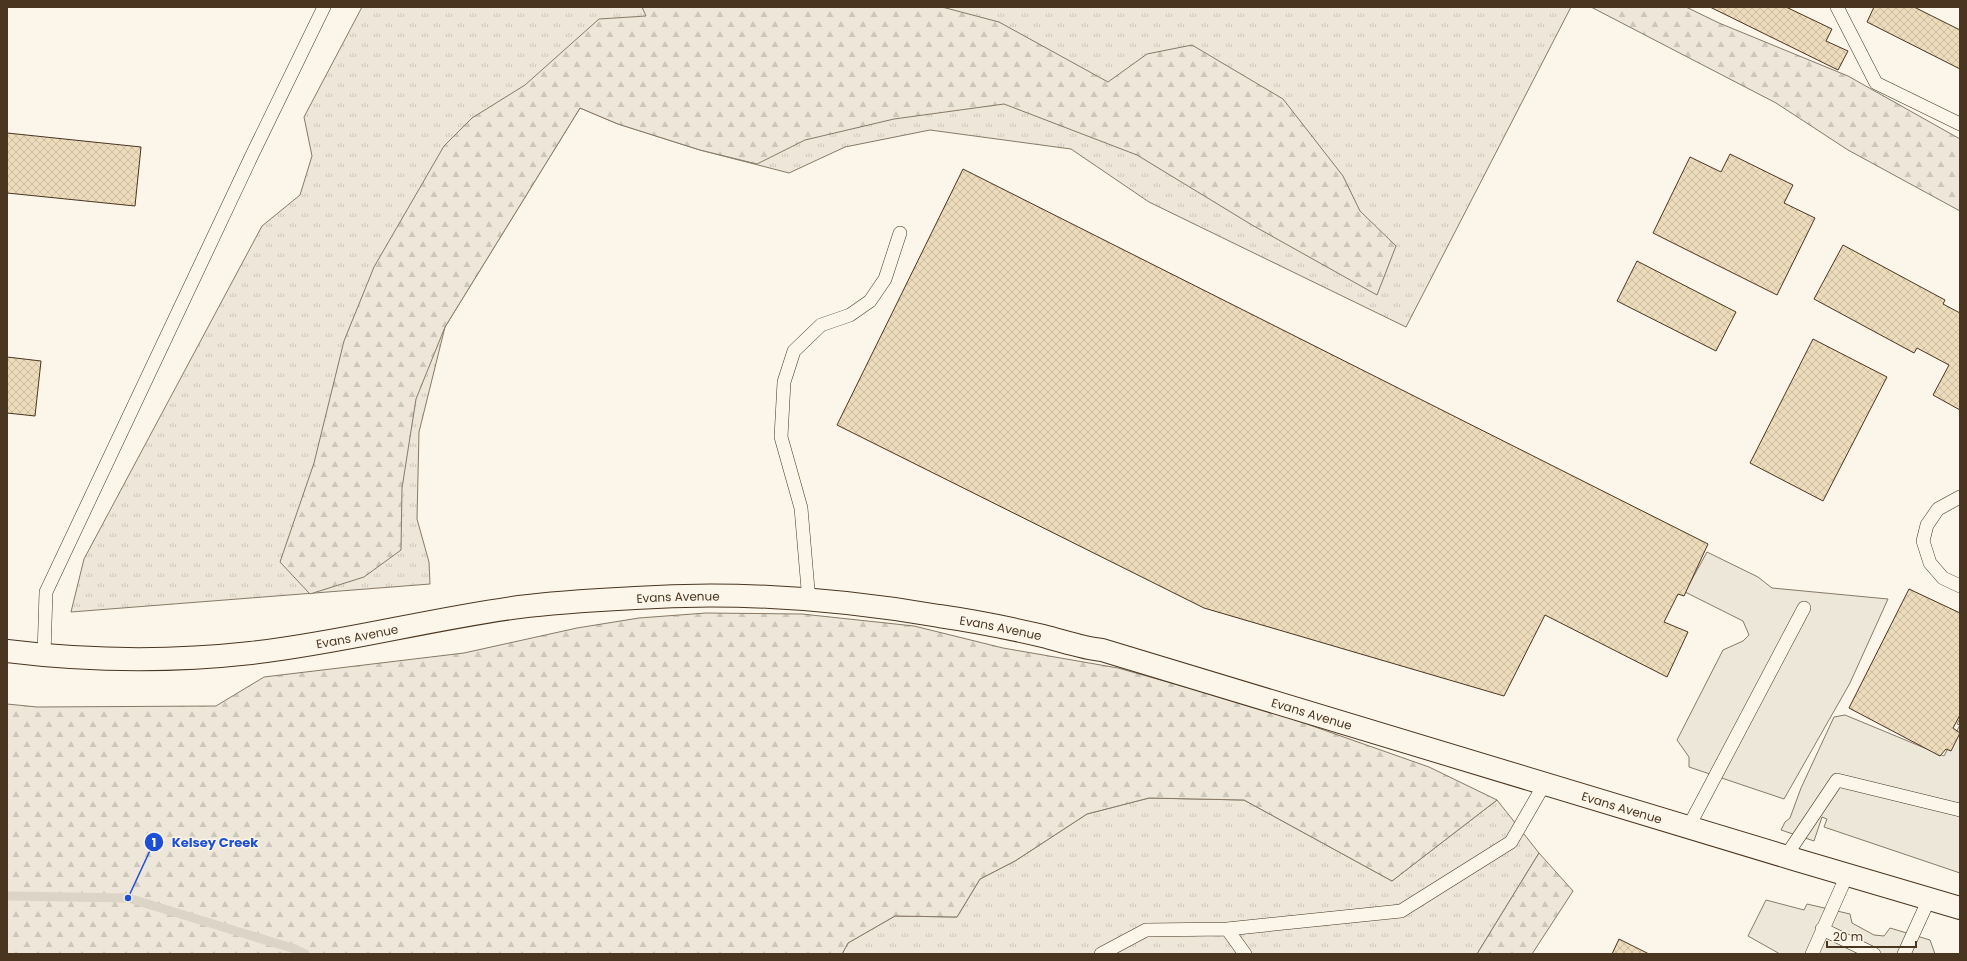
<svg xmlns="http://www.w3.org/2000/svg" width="1967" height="961" font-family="Poppins,sans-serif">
<defs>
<pattern id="grass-tufts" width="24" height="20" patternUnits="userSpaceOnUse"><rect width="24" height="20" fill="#ede6d9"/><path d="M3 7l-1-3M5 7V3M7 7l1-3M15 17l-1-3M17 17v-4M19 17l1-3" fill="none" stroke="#cdc6ba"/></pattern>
<pattern id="forest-firs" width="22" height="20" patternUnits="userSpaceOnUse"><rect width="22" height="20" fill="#ede6d9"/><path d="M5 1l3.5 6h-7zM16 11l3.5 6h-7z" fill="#cdc6ba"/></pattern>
<pattern id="building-cross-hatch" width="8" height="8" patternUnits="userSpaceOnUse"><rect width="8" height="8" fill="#ecdcbc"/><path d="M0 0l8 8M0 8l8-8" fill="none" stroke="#ccbda1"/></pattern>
</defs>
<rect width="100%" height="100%" fill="#fbf6e9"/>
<!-- grass -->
<path fill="url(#grass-tufts)" stroke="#887966" d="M362,7h1209l-165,320 -257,-125 -78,-53 -141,-19 -85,17 -56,26 -89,-23 -82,-26 -38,-16 -135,219 -26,105 -2,87 12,43 1,22 -359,28 13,-53 178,-333 38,-31 12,-39 -8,-39z
M1149,798l95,2 148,81 105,-81 42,53 -62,101h-635l6,-11 47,-27 62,1 23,-38 35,-18 72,-47z"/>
<!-- forest -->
<path fill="url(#forest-firs)" stroke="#887966" d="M642,7h300l57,15 109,60 39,-28 45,-9 91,54 60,77 17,35 36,35 -19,49 -125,-70 -115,-70 -133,-51 -110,15 -89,21 -48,24 -57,-14 -82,-26 -38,-16 -135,219 -29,72 -14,89 -1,62 -37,27 -54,17 -30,-32 34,-99 30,-122 30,-74 70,-121 28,-28 53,-33 74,-66 47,-3z
M1591,7h95l33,16 129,53 112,63v72l-112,-61 -72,-47z
M706,613l96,1 112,12 89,22 115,20 146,41 165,58 68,33 -105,81 -148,-81 -95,-2 -62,16 -72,47 -35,18 -23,38 -62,-1 -47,27 -6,11h-835v-250l30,3 179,-1 48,-29 200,-24 113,-25 62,-10z
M1539,853l34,38 -41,63h-55z"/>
<!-- parking -->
<path fill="#ede7d9" stroke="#887966" d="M1707,552l51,25 14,11 116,11 -38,84 -66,116 -95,-32v-10l-12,-17 46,-90 20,-9 6,-6 -6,-14 -58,-29z
M1845,715l99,41 16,-31 -3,-1 3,-6v155l-136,-46 3,-8 -5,-2 -8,24 -33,-11 4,-8 5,-4 11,-30 33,-71z
M1766,900l38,10 3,-6 43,10 2,9 22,12 10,1 6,-8 40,12 5,14h-155l-32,-18z"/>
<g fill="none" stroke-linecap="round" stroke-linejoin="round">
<!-- stream -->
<path stroke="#dcd4c6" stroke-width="9" d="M7,896l121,2 167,51 10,5"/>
</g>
<!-- building -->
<path fill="url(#building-cross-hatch)" stroke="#4a3520" d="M1710,7h76l46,22 -6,12 22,10 -10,19z
M1874,7h40l46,23v39l-93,-47z
M7,133l134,14 -6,59 -128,-13z
M1730,154l63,31 -9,18 31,15 -38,77 -124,-62 37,-76 31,15z
M963,169l745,375 -24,52 -6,-2 -14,28 24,10 -21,45 -122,-62 -41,81 -300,-88 -367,-183z
M1843,245l102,55 -2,4 17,9v97l-27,-15 16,-30 -32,-17 -3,5 -100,-54z
M1637,261l99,51 -20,39 -99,-50z
M1813,339l74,38 -64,124 -73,-38z
M7,357l34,4 -6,55 -28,-3z
M1909,589l51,24v102l-7,13 7,5 -9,18 -5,-2 -6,7 -91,-48z
M1619,939l30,15h-37z"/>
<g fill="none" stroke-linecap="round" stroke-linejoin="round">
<defs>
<path id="service" d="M1837,7l39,76 84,41
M1960,497l-22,12 -11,16 -4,16 7,22 13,15 17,8
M809,601l-8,-93 -20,-71 3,-55 10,-31 27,-26 29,-10 20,-14 15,-22 15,-46
M44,655l2,-63 207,-439 71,-146
M1689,826l115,-218
M1786,856l51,-76 123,30
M1227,929l18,25
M1822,929l52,25
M1101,954l45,-24 81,-1 174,-18 110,-69 34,-59
M1812,954l35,-79
M1904,954l25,-55"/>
<g id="tertiary">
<path id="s1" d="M7,651c81,10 163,11 244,2 90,-10 178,-34 268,-46 38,-5 78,-7 116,-9 101,-7 205,1 304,18 35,5 70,12 104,20 20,5 39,12 59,14l695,210 163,48"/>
</g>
</defs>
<!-- service casing -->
<use href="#service" stroke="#4a3520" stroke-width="14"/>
<!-- tertiary casing -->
<use href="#tertiary" stroke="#4a3520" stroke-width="24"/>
<!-- service -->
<use href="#service" stroke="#fbf6e9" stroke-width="13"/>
<!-- tertiary -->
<use href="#tertiary" stroke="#fbf6e9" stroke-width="22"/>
</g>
<g text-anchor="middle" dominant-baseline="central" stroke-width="3" stroke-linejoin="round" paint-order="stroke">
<!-- street labels -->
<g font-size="12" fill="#4a3520" stroke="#fbf6e9">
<text stroke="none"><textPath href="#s1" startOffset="676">Evans Avenue</textPath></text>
<text stroke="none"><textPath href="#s1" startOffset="1001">Evans Avenue</textPath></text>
<text stroke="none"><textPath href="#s1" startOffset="352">Evans Avenue</textPath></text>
<text stroke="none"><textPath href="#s1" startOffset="1324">Evans Avenue</textPath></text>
<text stroke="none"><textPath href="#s1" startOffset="1648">Evans Avenue</textPath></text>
</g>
</g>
<!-- callouts -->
<path fill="none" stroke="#1d4ed8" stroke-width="1.5" d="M128 898L154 842"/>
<g fill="#1d4ed8" stroke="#fbf6e9" stroke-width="1.5">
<circle cx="128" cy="898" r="4"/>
<circle cx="154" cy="842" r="10"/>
</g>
<g font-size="12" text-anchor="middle" font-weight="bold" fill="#fff">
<text x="154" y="847">1</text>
</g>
<g font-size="13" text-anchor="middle" font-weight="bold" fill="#1d4ed8" stroke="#fbf6e9" stroke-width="3" stroke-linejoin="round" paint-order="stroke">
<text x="215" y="847">Kelsey Creek</text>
</g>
<!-- border -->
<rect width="1967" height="961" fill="none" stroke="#4a3520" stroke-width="16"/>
<!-- scale -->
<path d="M1827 941v6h89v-6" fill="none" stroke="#4a3520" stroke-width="2"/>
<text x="1833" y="941" font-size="12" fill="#4a3520" stroke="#fbf6e9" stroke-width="3" paint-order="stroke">20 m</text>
</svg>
